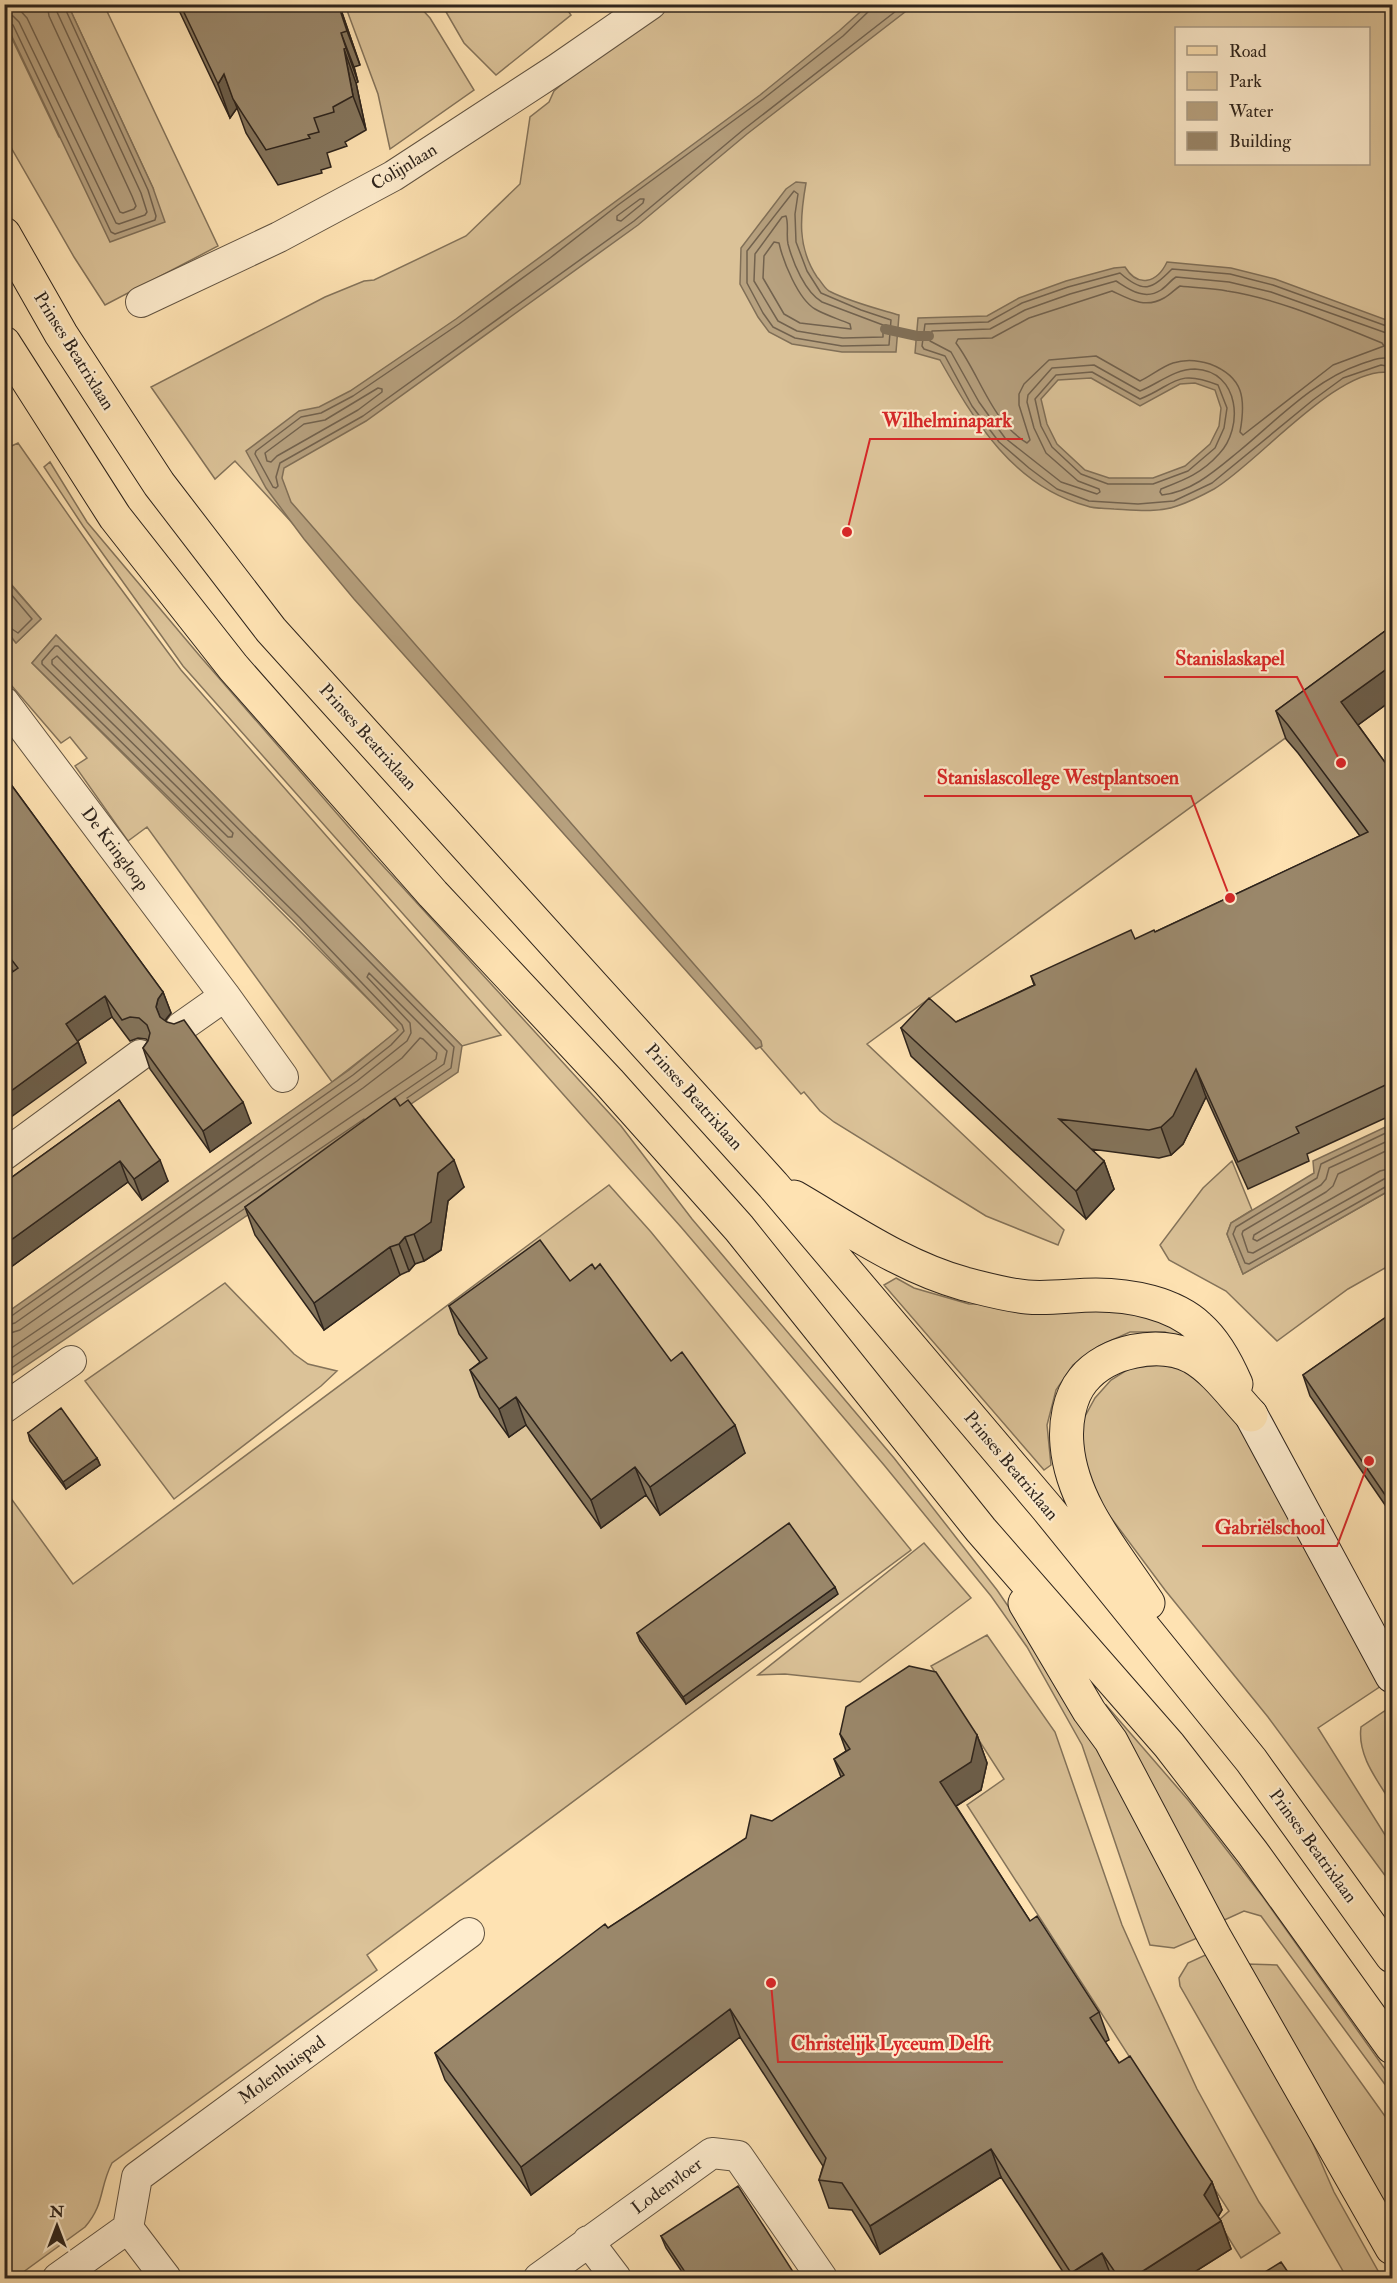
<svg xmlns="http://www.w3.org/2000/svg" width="1397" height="2283" font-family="'IM FELL Double Pica',serif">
<rect width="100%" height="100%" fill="#fee2b2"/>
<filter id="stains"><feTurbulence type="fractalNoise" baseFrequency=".00333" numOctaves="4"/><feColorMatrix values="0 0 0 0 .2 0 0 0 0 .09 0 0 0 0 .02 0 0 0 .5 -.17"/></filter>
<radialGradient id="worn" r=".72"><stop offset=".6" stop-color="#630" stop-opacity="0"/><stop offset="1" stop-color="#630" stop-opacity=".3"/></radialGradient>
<!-- green -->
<path fill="#dbc298" stroke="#84735a" stroke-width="1.5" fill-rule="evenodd" d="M68,5h36l114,241 -113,59 -31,-48 -69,-120 -1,-115 55,115 94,51z
M345,5h73l12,13 44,72 -84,59 -12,-55z
M442,5h122l7,10 -75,60 -32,-32z
M672,5h720v655l-525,384 197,186 -6,15 -72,-29 -152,-94 -14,-11 -16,-19 -3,2 -299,-344 -267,-289 -20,18 -64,-92 174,-90 39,-16 10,-1 92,-44 54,-52 10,-67 19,-15 5,-11 27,-23zM1176,28h192v136h-192z
M18,443l86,123 77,104 320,365 -39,11 -406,-411 -24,28 367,367 -67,52 -185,-255 -19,14 -53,-75 12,-8 -17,-21 -9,6 -56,-65 -1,-49 12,14 25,-24 -36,-42v-128z
M50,462l37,60 112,133 174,200 248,271 71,93 202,239 103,132 37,54 59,96 109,196 -28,12 -24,-3 -68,-200 -55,-98 -36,-51 -107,-131 -203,-238 -498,-561 -100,-140 -39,-59z
M1232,1161l20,49 -21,13 -4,11 16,40 149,-85v75l-44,25 -71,52 -51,-50 -57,-31 -9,-15 43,-57z
M609,1185l42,47 260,318 -544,405 10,15 -265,193c-13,25 -7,41 -27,64l-70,51h-10v-788l68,94z
M896,1278l18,10 55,16h106l57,6 55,18 2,14 -24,-10h-35l-31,14 -26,19 -17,25 -9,35 4,40 -7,5 -160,-185z
M225,1283l69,71 14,10 29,7 -16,15 -147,113 -89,-118z
M1161,1365l21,4 42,28 157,289 -63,42 74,118v39l-124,-168 -103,-127 -56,-75 -20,-32 -6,-30v-33l12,-22 16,-18 19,-12z
M924,1543l47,55 -111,84 -75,-8 -27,1z
M987,1635l68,97 67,193 25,56 50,108 62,113 21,31 -39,25 -23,-37 11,-10 -262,-406 37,-26 -73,-113z
M1106,1705l83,96 74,96 129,182v15l-131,-178 -17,-5 -24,11 -118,-215z
M1392,1706v98c-14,-23 -35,-48 -31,-77z
M1212,1952l70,121 52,119 48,86h-35l-167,-292 -1,-8 9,-15z
M1246,1964l31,1 115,161v98z"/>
<!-- water -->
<path fill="#b7a17f" stroke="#806f57" stroke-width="1.5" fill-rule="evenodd" d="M4,5h64l85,183 12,34 -55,20 -105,-220z
M868,5h46l-167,129 -109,91 -272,196 -82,47 -2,10 9,24 470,539 1,5 -6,3 -402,-450 -50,-60 -38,-51 -20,-37 53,-40 20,-4 31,-16 106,-72 304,-224 79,-64z
M796,182l10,1c-6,34 -9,64 11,94 4,4 7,11 12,14 21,11 46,17 70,24l-3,37h-54l-50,-8 -23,-12 -11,-15 -18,-33 1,-36 45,-59z
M1167,262l64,6 44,11 117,43v51c-51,-11 -134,90 -178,116 -11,6 -25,13 -37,17 -19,7 -44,4 -63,3 -9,-1 -19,0 -27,-3 -74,-20 -112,-84 -147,-146l-25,-7 3,-35 69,-2 32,-18 47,-17 48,-13 11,-1c13,21 32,16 42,-5zM1091,378l49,28 40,-22 15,-1 20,7 6,18 -2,18 -9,18 -25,22 -32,12h-44l-24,-8 -28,-26 -10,-20 -6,-25 17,-19z
M4,577l37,42 -25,24 -11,-14z
M56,635l406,411 -4,26 -453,308v-66l344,-244 49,-40 -102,-107 -264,-260z
M1392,1124v65l-149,85 -16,-40 4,-11 83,-50 -1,-12z"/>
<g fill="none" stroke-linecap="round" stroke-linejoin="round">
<!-- shore -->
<path stroke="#72624e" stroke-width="1.5" d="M871,4l-2,7 -26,25 -80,63 -145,106 -68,53 -91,66 -106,72 -32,17 -20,4 -45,34 -1,3 18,33 3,1 2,-2 -2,-9 4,-14 83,-47 271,-195 109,-91 162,-126
M4,5l14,3 9,10 93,194 3,1 11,-4 2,-3 -4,-10 -83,-180 -2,-12
M4,14l9,2 6,6 97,201 3,1 26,-9 2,-3 -6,-19 -84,-181 -1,-8
M4,22l9,3 98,207 4,2 40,-14 1,-4 -8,-26 -85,-186
M794,191l4,3 -3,20 1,28 11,29 14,22 40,17 30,10 -2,25 -47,1 -47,-8 -22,-11 -10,-14 -16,-30v-32z
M640,199h4l-1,4 -22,18 -4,-1v-4z
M786,216c3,9 0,19 2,28 5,19 17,48 34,58l61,23v12l-40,1 -22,-3 -24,-4 -19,-10 -24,-40 1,-27 27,-37z
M774,242l5,1c4,18 19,56 36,66 10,6 24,10 35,15l1,5 -51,-6 -16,-9 -21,-36 1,-22z
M1180,286c15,2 31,2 47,5 53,8 105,32 155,52l2,3 -51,19 -90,70 -3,-3c6,-33 4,-55 -30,-68 -12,-4 -25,-5 -37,-1 -12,4 -22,13 -33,18l-44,-25 -47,4 -25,24 -5,10v11l11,35 -3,3c-36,-22 -47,-68 -71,-100l2,-4 34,-1 37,-20 83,-27c17,8 33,18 52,7 6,-3 11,-9 16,-12z
M1392,328l-119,-43 -43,-11 -58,-5c-21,21 -28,25 -52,4l-52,14 -46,16 -34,19 -63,2 -3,22 2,3 21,7 27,50 27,36 30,26 28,21 32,12 49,3 36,-3 38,-18 101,-83 30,-22 38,-13 11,2
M1392,335l-121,-43 -42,-10 -53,-5c-5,3 -9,9 -15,13 -17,11 -32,-1 -45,-9l-46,13 -45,16 -35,19 -58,2 -2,10 21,11 28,50 26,36 56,44 36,12 3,-2 -1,-3 -21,-8 -32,-28 -12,-25 -7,-26 1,-7 24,-27 42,-3 46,26c18,-7 34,-22 55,-22 45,2 49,59 24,85 -18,20 -35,26 -58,35l-1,3 2,3c30,-3 54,-25 76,-43 38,-31 76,-72 123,-88 12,-4 20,-8 31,-5
M1092,372l48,27c35,-14 36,-31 78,-14l9,23 -3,20 -9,20 -27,23 -35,13h-45l-27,-10 -29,-27 -11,-21 -6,-27 21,-24z
M378,388l4,1v3l-24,18 -81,46 -6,6 -4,-1 -2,-8 39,-29 21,-4z
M4,586l28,33 -14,14 -9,-6 -5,-1
M57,656l176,177 -1,4h-4l-176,-173v-4z
M1392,1130l-71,34 -4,14 -81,49 -3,7 12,29 4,1 138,-78 5,-1
M1392,1139l-63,29 -3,11 -5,6 -78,46 -1,3 6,18 5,1 131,-74 8,-2
M1392,1148l-54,26 -5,12 -7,6 -72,43 -1,4 4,2 123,-70 12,-3
M4,1318l6,-1 343,-242 38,-30 13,-14 -2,-6 -102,-107 -258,-254v-3l13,-15h3l396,401 -3,21 -44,30
M4,1326l11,-3 342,-242 50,-40 4,-8 -1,-10 -43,-46 2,-4 78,78 -3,13 -48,33
M4,1335l16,-5 343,-242 39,-30 18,-20 3,1 14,14 -1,6 -432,294
M4,1363l360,-244
M4,1373l240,-164"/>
<!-- stream -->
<path stroke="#806f57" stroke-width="10" d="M885,329l32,7h12"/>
<defs>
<path id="street" d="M141,302l138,-65 114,-61 164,-107 94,-65
M4,702l221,294 58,81
M181,1027l44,-31
M4,1155l136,-100
M4,1408l67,-47
M128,2228l9,-51 332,-244
M128,2228l38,50
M588,2241l28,37
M58,2278l70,-50
M539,2278l173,-125 26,3 84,122"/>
<path id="secondary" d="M1251,1415l141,261"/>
<path id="primary" d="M4,234l57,100 98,150 112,146 502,555 274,323 204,252 141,196
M4,343l111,174 118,150 200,227 176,188 130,146 242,302 188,215 83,107 140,195
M794,1197c55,32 109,70 171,87 20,5 41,11 62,13 23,2 46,-2 69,-2 34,0 77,8 103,32 17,15 28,36 37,57
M1025,1603l64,108 22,30 103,195 178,312
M1148,1603c-31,-48 -76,-98 -81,-158 -2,-21 2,-48 16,-65 23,-29 76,-40 109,-23 23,13 41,39 59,58"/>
</defs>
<!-- street casing -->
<use href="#street" stroke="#625442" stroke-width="32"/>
<!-- secondary casing -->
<use href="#secondary" stroke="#2e241c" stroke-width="35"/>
<!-- primary casing -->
<use href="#primary" stroke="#2e241c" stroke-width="35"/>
<!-- street -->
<use href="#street" stroke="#feeccd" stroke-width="30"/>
<!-- secondary -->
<use href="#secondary" stroke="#feeccd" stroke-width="33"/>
<!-- primary -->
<use href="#primary" stroke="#fee2b2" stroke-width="33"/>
</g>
<!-- wall -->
<path fill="#84745b" stroke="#2e241c" stroke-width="1.5" d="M176,4h163l21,61 -6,2 4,15 -2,1 10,47 -21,12 2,4 -20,7 4,14 -10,3 1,3 -44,12 -32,-52 -9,-25 -7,10z
M1392,626v74l-34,25 34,47v343l-85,39 2,7 -61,28 -42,-92 -23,47 -12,11 -12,3 -68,-9 13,12 10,28 -28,30 -175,-163 -10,-28 55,-6 78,-37 -3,-9 124,-44 205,-96 -62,-83 -12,-14 -10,-28z
M4,775l159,217 8,21 -6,8 86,102 -41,29 -60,-83 -7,-21 5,-7 -2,-2 -8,-1 -8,3 -18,-24 -34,24 8,22 -82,-103z
M119,1100l49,81 -26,19 -14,-18 -124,90v-89z
M400,1106l64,81 -16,14 -7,49 -17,11 -9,3 -6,7 -9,4 -76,55 -69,-95 -10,-28z
M570,1281l101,80 74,92 -85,62 -14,-20 -45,33 -75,-103 -17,12 -29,-40 -10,-27 10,-8 -21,-28 -10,-28z
M1392,1313v202l-82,-119 -7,-21z
M28,1433l69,25 3,7 -34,24 -36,-48z
M838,1594l-152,110 -46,-63 -3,-8z
M840,1734l137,1 10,28 -6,27 -25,16 74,115 69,91 10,28 -4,2 14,21 93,119 10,28 -4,7 3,4 10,28 -46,29h-118l-66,-101 -121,77 -28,-44 -23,-2 -10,-28 4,-14 -83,-129 -209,158 -86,-115 -10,-27 173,-125 233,-151 -7,-18 12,-8z
M661,2236l136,42h-111l-20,-30z"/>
<!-- shaded-wall -->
<path fill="#6c5e4a" stroke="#2e241c" stroke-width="1.5" d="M338,4h1l21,61 -13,-34z
M341,33l13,34 4,15 -12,-34z
M344,49l12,34 10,47 -13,-34z
M224,74l13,34 -7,10 -12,-34z
M1392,665v35l-41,30 -10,-28z
M163,992l8,21 -5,6 -2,9 -8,-21 2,-8z
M105,996l7,21 -39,27 -7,-20z
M78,1042l8,21 -82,59v-26z
M1196,1069l10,28 -23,47 -12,11 -10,-28z
M243,1102l8,21 -41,29 -7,-21z
M160,1160l8,21 -26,19 -8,-21z
M454,1160l10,27 -16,14 -7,49 -17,11 -10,-27 24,-61z
M120,1161l8,21 -124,90v-27z
M1104,1161l10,28 -28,30 -10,-28z
M405,1237l10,27 -6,7 -10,-27z
M390,1247l10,28 -76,55 -10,-27z
M516,1397l10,28 -17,12 -10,-28z
M735,1425l10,28 -85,62 -10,-28z
M97,1458l3,7 -34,24 -3,-7z
M635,1467l11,28 -45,33 -10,-28z
M835,1587l3,7 -152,110 -3,-7z
M977,1735l10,28 -6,27 -31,20 -10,-28z
M730,2009l10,28 -209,158 -10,-28z
M991,2149l10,28 -121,77 -10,-28z
M1212,2182l10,28 -8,13 -10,-28z
M1221,2221l10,28 -46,29h-53z
M1102,2253l10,25h-39l-2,-5z"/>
<!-- building -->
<path fill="#9a876a" stroke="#2e241c" stroke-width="1.5" d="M180,4h158l9,27 -6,2 5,15 -2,1 9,47 -20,11 1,5 -20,6 5,14 -11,3 2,3 -44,12 -33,-51 -9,-25 -6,10z
M1392,626v39l-51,37 51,70v310l-96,45 3,6 -61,29 -42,-93 -23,47 -12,11 -12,3 -90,-11 45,42 -28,30 -175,-163 28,-30 27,24 79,-37 -4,-9 100,-46 4,9 19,-9 1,2 213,-100 -80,-107 -12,-14z
M4,775l159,217 -5,7 -2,8 4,10 7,5 7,2 10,-4 59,82 -40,29 -60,-83 5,-7 2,-8 -3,-8 -8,-7 -9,-1 -8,3 -17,-24 -39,28 12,18 -74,54v-118l14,-10 -14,-18z
M395,1098l5,8 8,-6 46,60 -16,13 -7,49 -17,12 -9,3 -6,7 -9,3 -76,56 -69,-96z
M119,1100l41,60 -26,19 -14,-18 -116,84v-62z
M540,1240l30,41 22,-17 3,5 5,-5 71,97 11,-9 53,73 -85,62 -15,-20 -44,33 -75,-103 -17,12 -29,-39 17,-12 -38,-52z
M1392,1313v192l-89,-130z
M61,1408l36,50 -34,24 -35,-49z
M789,1523l46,64 -152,110 -46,-64z
M909,1666l27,6 41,63 -6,27 -31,20 90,139 7,-5 62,96 -9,6 29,45 11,-7 82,126 -8,13 17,26 -89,57h-13l-17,-25 -31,20 -80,-124 -121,77 -28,-43 -23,-3 7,-22 -96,-149 -209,158 -86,-114 170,-129 3,4 138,-90 5,-23 21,6 72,-46 -10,-16 16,-10 -10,-15 6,-27z
M738,2186l59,92h-108l-28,-42z
M1281,2262l11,16h-37z"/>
<g text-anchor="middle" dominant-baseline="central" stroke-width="4.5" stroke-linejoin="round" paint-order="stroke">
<!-- street labels -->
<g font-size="18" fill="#2e241c" stroke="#feeccd">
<text transform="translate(404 167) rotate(-31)">Colijnlaan</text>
<text transform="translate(74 351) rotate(58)">Prinses Beatrixlaan</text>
<text transform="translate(368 737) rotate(48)">Prinses Beatrixlaan</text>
<text transform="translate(115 849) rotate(53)">De Kringloop</text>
<text transform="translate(694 1097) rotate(48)">Prinses Beatrixlaan</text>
<text transform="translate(1011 1466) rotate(50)">Prinses Beatrixlaan</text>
<text transform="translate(1313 1846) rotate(54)">Prinses Beatrixlaan</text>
<text transform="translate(282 2070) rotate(-36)">Molenhuispad</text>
<text transform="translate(667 2186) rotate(-36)">Lodenvloer</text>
</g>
</g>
<!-- callouts -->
<path fill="none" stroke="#d62828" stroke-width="2" d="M847 532L870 439H1023M1341 763L1297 677H1164M1230 898L1191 796H924M1369 1461L1337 1546H1202M771 1983L778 2062H1003"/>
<g fill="#d62828" stroke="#feeccd" stroke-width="2">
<circle cx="847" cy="532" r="6"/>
<circle cx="1341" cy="763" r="6"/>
<circle cx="1230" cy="898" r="6"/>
<circle cx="1369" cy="1461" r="6"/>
<circle cx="771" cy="1983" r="6"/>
</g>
<g font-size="20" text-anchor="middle" font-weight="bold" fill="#d62828" stroke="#feeccd" stroke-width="4.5" stroke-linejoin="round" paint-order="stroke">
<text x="947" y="427">Wilhelminapark</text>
<text x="1230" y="665">Stanislaskapel</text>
<text x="1058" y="784">Stanislascollege Westplantsoen</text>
<text x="1270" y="1534">Gabriëlschool</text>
<text x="891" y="2050">Christelijk Lyceum Delft</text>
</g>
<!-- margin -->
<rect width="1397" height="2283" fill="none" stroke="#fee2b2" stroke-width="24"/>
<rect x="6" y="6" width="1385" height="2271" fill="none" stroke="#2e241c" stroke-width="3"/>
<rect x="12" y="12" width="1373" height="2259" fill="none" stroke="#2e241c" stroke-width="1.5"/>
<!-- legend -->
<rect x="1175" y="27" width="195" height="138" fill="#feeccd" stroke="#ab9c86" stroke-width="1.5"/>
<rect x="1187" y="46" width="30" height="9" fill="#fee2b2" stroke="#ab9c86" stroke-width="1.5"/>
<text x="1229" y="57" font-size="18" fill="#2e241c">Road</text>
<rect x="1187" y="72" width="30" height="18" fill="#dbc298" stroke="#ab9c86" stroke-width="1.5"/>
<text x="1229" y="87" font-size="18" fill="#2e241c">Park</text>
<rect x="1187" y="102" width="30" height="18" fill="#b7a17f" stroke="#ab9c86" stroke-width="1.5"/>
<text x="1229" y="117" font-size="18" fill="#2e241c">Water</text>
<rect x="1187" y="132" width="30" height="18" fill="#9a876a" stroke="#ab9c86" stroke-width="1.5"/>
<text x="1229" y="147" font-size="18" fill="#2e241c">Building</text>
<!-- north arrow -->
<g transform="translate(57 2226)" stroke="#feeccd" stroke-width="4.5" paint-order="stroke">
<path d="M0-4.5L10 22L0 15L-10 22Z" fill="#2e241c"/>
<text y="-9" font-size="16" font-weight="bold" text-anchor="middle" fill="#2e241c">N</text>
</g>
<rect width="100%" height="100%" filter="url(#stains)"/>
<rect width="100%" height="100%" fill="url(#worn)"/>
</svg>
